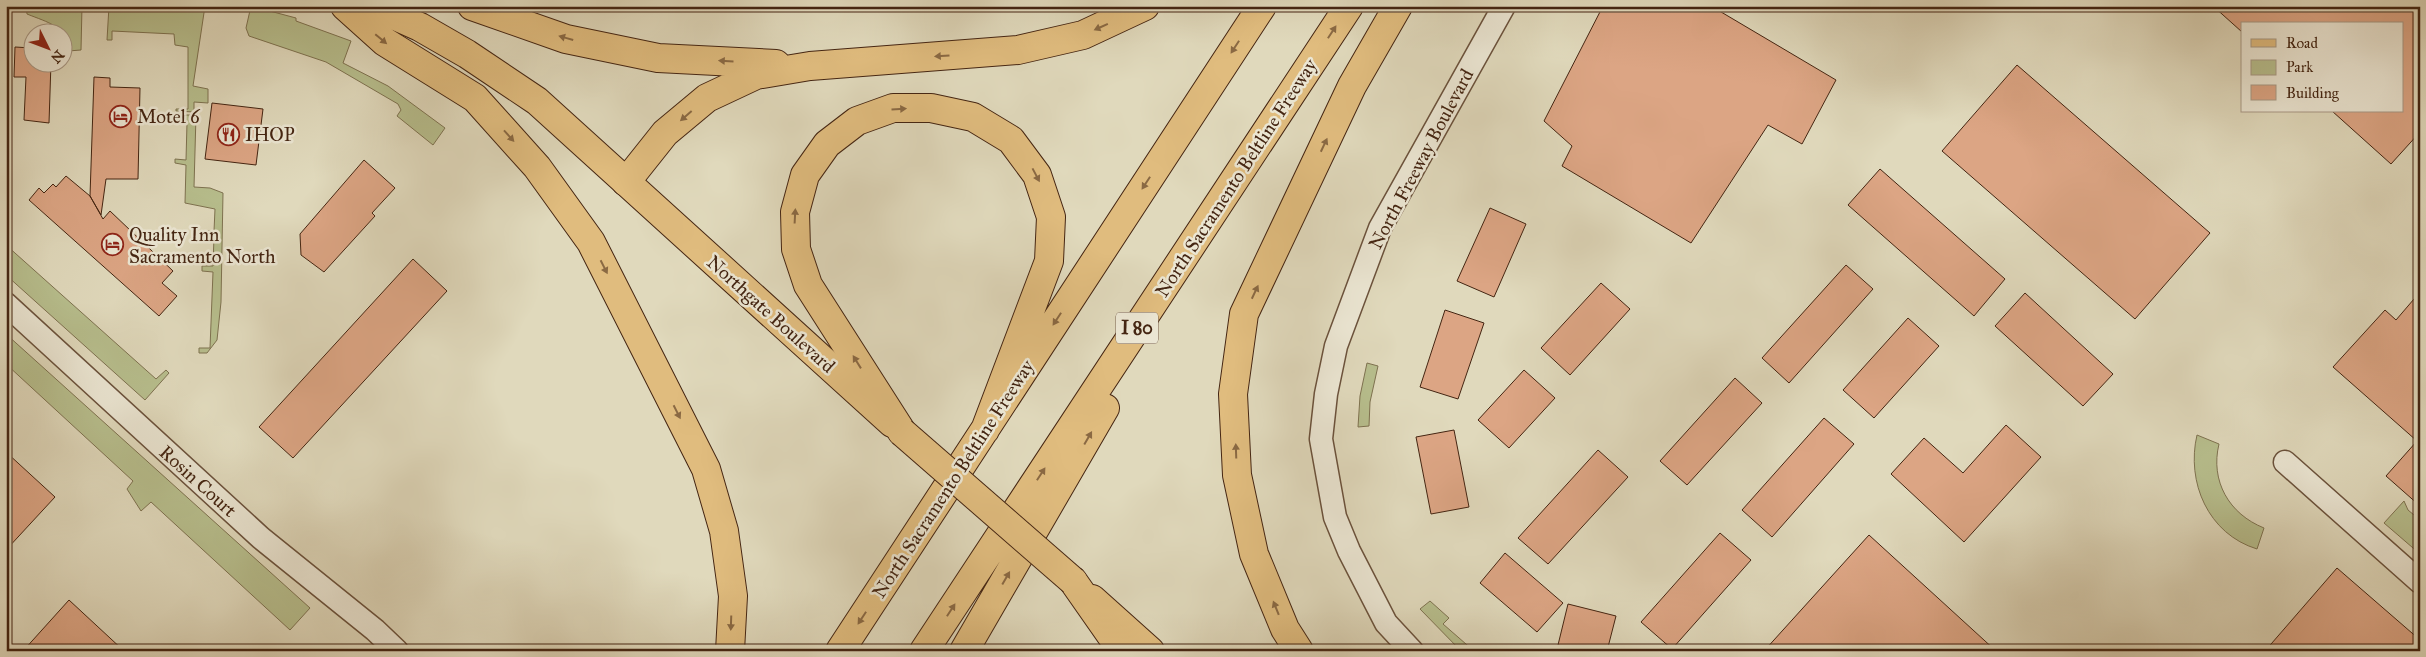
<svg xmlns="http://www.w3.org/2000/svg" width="2426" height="657" font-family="'IM FELL Great Primer',serif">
<rect width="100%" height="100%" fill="#e0d9bc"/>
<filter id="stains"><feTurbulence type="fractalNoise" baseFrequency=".004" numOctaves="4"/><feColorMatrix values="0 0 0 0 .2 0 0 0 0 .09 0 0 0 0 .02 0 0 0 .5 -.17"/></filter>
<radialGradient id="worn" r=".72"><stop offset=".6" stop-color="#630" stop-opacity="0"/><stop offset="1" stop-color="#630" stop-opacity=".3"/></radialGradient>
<!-- green -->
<path fill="#b7be8d" stroke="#7e7250" d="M26,6h56l-1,44 -13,1c-3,-26 -19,-28 -41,-37z
M109,6h96l-12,80 15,3v14l-14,-1v10l-18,-1v-2h12v-62l-13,-2 -1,-11 -62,-3v9h-5z
M251,6l45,12v3l55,20 -8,22 45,23 57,42 -12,17 -36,-29 4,-6 -3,-6 -72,-42 -77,-26 -3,-8z
M175,115h21l-2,72 16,1 13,5 -2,109 -4,38 -10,13h-8v-5h11l3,-76 -11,-1v-5h11l1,-30 -11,-1v-4h11l1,-22 -30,-6 1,-38 -11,-2v-4l11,1 1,-37 -11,-1z
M6,245l150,134 10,-9 3,3 -24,27 -139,-125z
M6,334l304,274 -20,22 -139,-128 -10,9 -14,-22 6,-8 -127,-117z
M1367,363l11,3 -8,36 -1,24 -11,1 2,-31z
M2197,435l22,9c-9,37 10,70 45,84l-7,21c-49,-15 -71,-67 -60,-114z
M2404,501l4,9 12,10v34l-36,-31z
M1430,601l19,17 -6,6 31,27h-13l-41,-42z"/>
<!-- building -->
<path fill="#dca584" stroke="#442512" d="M1603,6h108l125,74 -34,64 -34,-19 -77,118 -129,-77 10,-20 -28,-25z
M2213,6h207v126l-29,32 -59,-53h70v-87h-160v8z
M15,47l17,1v14h19l-2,61 -25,-3 2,-43h-12z
M2017,65l193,168 -75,86 -193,-168z
M94,77l16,1v9l30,1 -2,91h-32l-5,36 -11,-19z
M212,103l51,6 -7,56 -51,-6z
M364,160l31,28 -23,25 3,3 -51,56 -23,-17 -1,-21z
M1880,169l125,110 -31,37 -126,-111z
M66,176l24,20 13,23 7,-8 63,60 -11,12 15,13 -18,20 -130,-116 10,-12 5,5 9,-9 3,3z
M1490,208l36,16 -32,73 -37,-16z
M413,259l34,32 -154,167 -34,-31z
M1846,265l27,24 -84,94 -27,-25z
M1601,283l29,26 -60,66 -29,-27z
M2420,292v214l-34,-30 31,-35 -84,-74 52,-57 11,10z
M2025,293l88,81 -30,32 -88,-80z
M1445,310l39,13 -26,76 -38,-12z
M1908,318l31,28 -65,72 -31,-28z
M1524,370l31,28 -46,50 -31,-28z
M1735,378l27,25 -75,82 -27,-24z
M1824,418l30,26 -82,93 -30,-27z
M2006,425l35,32 -77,85 -73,-68 33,-36 39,35z
M1454,430l15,77 -38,7 -15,-77z
M1598,450l30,27 -80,87 -30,-26z
M6,452l49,45 -49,53z
M1720,533l31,27 -79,89 -31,-27z
M1869,535l127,116h-232z
M1505,553l58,50 -26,29 -57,-49z
M2337,568l83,72v11h-155z
M69,600l55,51h-101z
M1568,604l48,12 -9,35h-25l-24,-6z"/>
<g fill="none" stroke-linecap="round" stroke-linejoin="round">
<defs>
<path id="minor" d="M6,304l255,234 114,92 22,21
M2285,462l135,120
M1412,651l-26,-28 -37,-72 -14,-34 -14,-78 5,-45 10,-48 44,-118 124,-222"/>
<path id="major" d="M373,6l47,21 47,27 70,47 355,322
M1092,599l58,52"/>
<path id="highway" d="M345,6l40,36 90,56 62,69 54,75 115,227 18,62 9,65 -3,55
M472,6l94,33 92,19 118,6
M626,182l39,-49 42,-35 49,-23 54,-9 208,-16 65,-15 62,-29
M902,432l-94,-147 -12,-36 -1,-37 10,-37 22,-31 30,-23 36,-13h38l42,9 38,23 26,35 14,42 -2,44 -64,169
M1073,581l49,70
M840,651l422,-645
M924,651l425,-645
M964,651l141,-243
M1299,651l-14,-22 -31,-75 -17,-79 -4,-81 11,-80 108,-228 46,-80"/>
</defs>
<!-- minor casing -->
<use href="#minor" stroke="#6b523c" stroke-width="25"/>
<!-- major casing -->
<use href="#major" stroke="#442512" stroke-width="30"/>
<!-- highway casing -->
<use href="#highway" stroke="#442512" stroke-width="30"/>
<!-- minor -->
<use href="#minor" stroke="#ebe6d3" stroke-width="22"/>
<!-- major -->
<use href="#major" stroke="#e0bc7e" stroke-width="28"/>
<!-- highway -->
<use href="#highway" stroke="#e0bc7e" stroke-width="28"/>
<defs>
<path id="major-bridge" d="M902,432l171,149"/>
</defs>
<!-- major-bridge casing -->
<use href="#major-bridge" stroke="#442512" stroke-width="30" stroke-linecap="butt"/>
<!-- major-bridge -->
<use href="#major-bridge" stroke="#e0bc7e" stroke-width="28"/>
</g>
<!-- one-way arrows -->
<defs><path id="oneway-solid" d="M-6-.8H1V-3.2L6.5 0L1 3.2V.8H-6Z" transform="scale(1.25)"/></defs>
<g fill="#8a6943">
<use href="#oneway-solid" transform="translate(1101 27) rotate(156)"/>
<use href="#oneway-solid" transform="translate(1332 32) rotate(-57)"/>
<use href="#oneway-solid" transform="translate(566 38) rotate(-164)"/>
<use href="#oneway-solid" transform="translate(381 39) rotate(40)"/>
<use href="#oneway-solid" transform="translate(1235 47) rotate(123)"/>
<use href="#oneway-solid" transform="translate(942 56) rotate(176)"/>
<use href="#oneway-solid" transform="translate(726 61) rotate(-177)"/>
<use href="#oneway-solid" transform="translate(899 109) rotate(-3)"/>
<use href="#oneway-solid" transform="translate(686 116) rotate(139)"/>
<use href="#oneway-solid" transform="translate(509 136) rotate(48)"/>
<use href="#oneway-solid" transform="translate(1324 145) rotate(-65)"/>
<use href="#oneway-solid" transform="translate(1036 175) rotate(62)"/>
<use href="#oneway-solid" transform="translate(1146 183) rotate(123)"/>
<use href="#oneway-solid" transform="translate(795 216) rotate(-87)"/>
<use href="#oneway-solid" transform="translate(604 267) rotate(63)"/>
<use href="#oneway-solid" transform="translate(1255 292) rotate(-65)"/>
<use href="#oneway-solid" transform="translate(1057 319) rotate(123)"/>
<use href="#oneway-solid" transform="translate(857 362) rotate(-122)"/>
<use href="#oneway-solid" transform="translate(677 412) rotate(63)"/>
<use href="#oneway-solid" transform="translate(1088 438) rotate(-60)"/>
<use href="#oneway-solid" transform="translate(1236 451) rotate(-92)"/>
<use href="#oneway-solid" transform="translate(1041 474) rotate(-57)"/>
<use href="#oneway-solid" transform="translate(1006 578) rotate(-60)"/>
<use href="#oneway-solid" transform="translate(1276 608) rotate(-112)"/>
<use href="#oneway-solid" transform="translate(951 610) rotate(-57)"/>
<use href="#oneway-solid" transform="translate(862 618) rotate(123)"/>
<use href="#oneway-solid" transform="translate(731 623) rotate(92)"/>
</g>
<!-- icons -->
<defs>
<symbol id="hotel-ring" viewBox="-11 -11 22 22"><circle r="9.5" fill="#ebe6d3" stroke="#8f2418" stroke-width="1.5"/><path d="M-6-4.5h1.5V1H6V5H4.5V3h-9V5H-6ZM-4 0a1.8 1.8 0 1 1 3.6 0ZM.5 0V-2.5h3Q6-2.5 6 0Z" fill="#8f2418"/></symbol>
<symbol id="restaurant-ring" viewBox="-11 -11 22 22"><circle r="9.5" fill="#ebe6d3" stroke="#8f2418" stroke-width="1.5"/><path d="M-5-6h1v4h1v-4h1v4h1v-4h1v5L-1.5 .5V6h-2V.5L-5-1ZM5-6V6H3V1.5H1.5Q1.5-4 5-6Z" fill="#8f2418"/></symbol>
</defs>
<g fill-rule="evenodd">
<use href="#hotel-ring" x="108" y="104" width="25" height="25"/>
<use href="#restaurant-ring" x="216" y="122" width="25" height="25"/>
<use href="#hotel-ring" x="100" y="232" width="25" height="25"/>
</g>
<g text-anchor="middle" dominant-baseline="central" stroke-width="5" stroke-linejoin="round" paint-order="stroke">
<!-- shield labels -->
<rect fill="#ebe6d3" stroke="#765f4c" stroke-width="1" x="1116" y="312.5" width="42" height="31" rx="4"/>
<g font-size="18" font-weight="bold" fill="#442512">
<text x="1137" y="328">I 80</text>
</g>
<!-- poi labels -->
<g font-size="19" fill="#442512" stroke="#ebe6d3" text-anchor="start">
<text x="137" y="116">Motel 6</text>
<text x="245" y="134">IHOP</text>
<text x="129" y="234">Quality Inn<tspan x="129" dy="22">Sacramento North</tspan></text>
</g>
<!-- street labels -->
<g font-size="19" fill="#442512" stroke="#ebe6d3">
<text transform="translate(1421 159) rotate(-62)">North Freeway Boulevard</text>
<text transform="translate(1236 178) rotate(-57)">North Sacramento Beltline Freeway</text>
<text transform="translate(771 314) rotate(42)">Northgate Boulevard</text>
<text transform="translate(953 479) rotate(-57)">North Sacramento Beltline Freeway</text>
<text transform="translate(198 481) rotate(42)">Rosin Court</text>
</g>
</g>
<!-- margin -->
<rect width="2426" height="657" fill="none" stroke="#e0d9bc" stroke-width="25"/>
<rect x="8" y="8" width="2411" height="642" fill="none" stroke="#442512" stroke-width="2.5"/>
<rect x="12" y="12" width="2401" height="632" fill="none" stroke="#442512"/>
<!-- legend -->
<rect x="2241" y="22" width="162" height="90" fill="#ebe6d3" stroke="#a89986"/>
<rect x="2251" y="39" width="25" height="8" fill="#e0bc7e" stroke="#a89986"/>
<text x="2286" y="48" font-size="15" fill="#442512">Road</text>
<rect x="2251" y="60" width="25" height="15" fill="#b7be8d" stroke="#a89986"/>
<text x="2286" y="72" font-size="15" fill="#442512">Park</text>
<rect x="2251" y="85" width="25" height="15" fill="#dca584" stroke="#a89986"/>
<text x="2286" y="98" font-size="15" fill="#442512">Building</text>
<!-- north arrow -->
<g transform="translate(48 48) rotate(132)"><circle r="24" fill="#ebe6d3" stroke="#a89986"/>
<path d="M0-4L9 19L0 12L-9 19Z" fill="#8f2418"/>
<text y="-8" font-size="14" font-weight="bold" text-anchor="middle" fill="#442512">N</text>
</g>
<rect width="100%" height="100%" filter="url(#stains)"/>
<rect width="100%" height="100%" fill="url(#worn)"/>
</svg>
